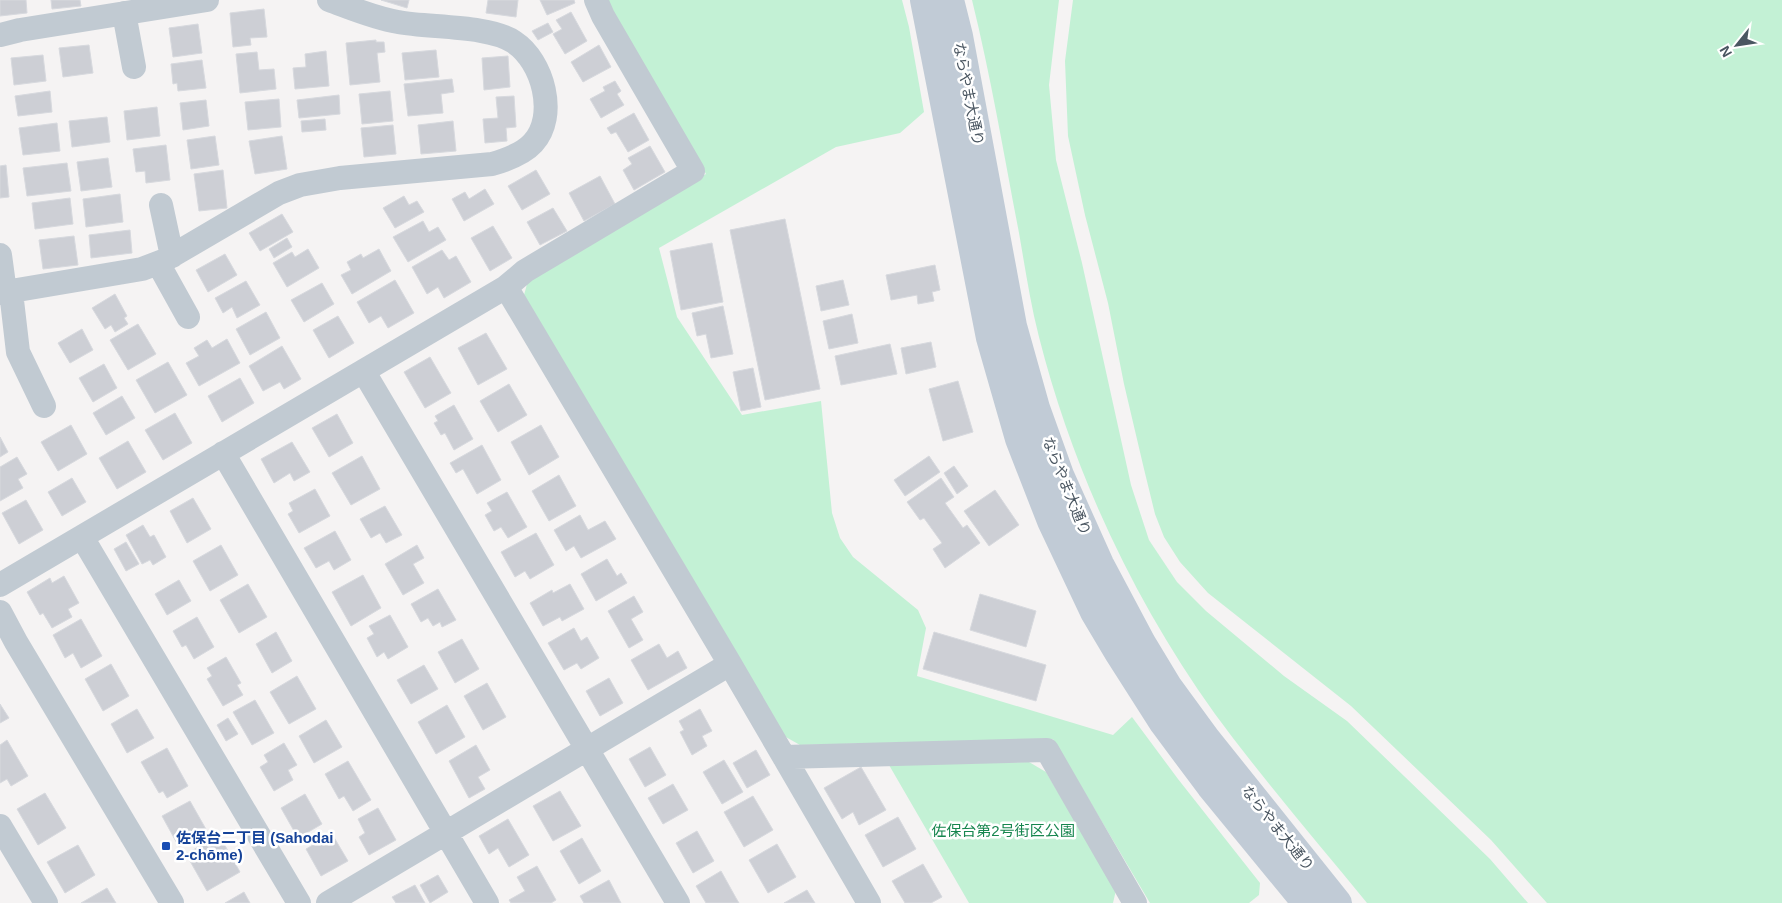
<svg xmlns="http://www.w3.org/2000/svg" width="1782" height="903" font-family="Arial,'Noto Sans JP',sans-serif">
<rect width="100%" height="100%" fill="#f5f3f3"/>
<!-- green -->
<path fill="#c3f1d5" d="M606,0h296l7,27 15,85 -24,21 -64,14 -177,101 18,69 65,98 79,-14 11,112 8,25 13,19 65,53 8,18 -9,48 196,59 19,-18 46,62 82,104 -1,12 -10,8h-99l-97,-164 -253,6 -16,-9 -260,-441 5,-18 177,-103z
M972,0h87l-10,85 7,75 26,103 49,222 18,55 28,42 29,29 78,65 63,45 143,138 38,44h-161c-51,-62 -104,-124 -152,-189 -81,-113 -142,-243 -176,-377 -9,-35 -14,-70 -20,-104 -15,-78 -28,-156 -47,-233z
M1073,0h709v903h-235l-56,-63 -140,-134 -143,-113 -28,-31 -16,-25 -9,-23 -11,-45 -20,-85 -16,-81 -23,-88 -17,-79 -3,-75z
M1029,762l17,10 70,118 -3,13h-144l-80,-138z"/>
<!-- building -->
<path fill="#cdcfd5" stroke="#d7d9de" d="M0,0h26l1,13 -27,3z
M51,0h29l1,6 -29,3z
M381,0h28l-2,8z
M488,0h30l-2,17 -30,-4z
M540,0h34l1,3 -28,12z
M264,9l3,28 -17,1 1,7 -18,2 -3,-34z
M571,12l16,29 -22,13 -12,-20 9,-5 -6,-9z
M548,23l5,9 -15,8 -6,-9z
M198,24l4,29 -29,4 -4,-29z
M376,40v2h8l1,10 -8,1 3,29 -30,3 -4,-42z
M89,45l4,28 -30,4 -4,-29z
M599,45l12,22 -28,15 -12,-20z
M436,50l3,27 -34,3 -3,-27z
M326,51l3,35 -34,3 -2,-21 13,-1 -1,-13z
M257,52l2,18 15,-1 2,20 -36,4 -4,-39z
M43,55l3,26 -32,4 -3,-27z
M508,56l2,31 -26,3 -2,-32z
M202,60l4,28 -28,3 -1,-8 -4,1 -2,-20z
M452,79l2,13 -13,2 2,19 -35,3 -4,-32z
M615,81l6,10 -4,3 7,11 -23,13 -11,-19 15,-8 -2,-4z
M50,91l2,21 -34,4 -3,-20z
M390,91l3,30 -31,3 -3,-30z
M339,95l1,19 -41,4 -2,-18z
M514,96l2,31 -10,1 1,13 -22,2 -2,-24 15,-1 -2,-21z
M279,99l2,28 -33,3 -3,-28z
M206,100l3,26 -26,4 -3,-27z
M157,107l3,29 -33,4 -3,-29z
M634,113l15,27 -21,12 -12,-20 -5,2 -4,-6z
M107,117l3,25 -38,5 -3,-26z
M325,119l1,11 -24,2 -1,-11z
M453,121l3,30 -35,3 -3,-29z
M57,123l3,28 -37,4 -4,-27z
M393,125l3,29 -32,3 -3,-29z
M215,136l4,29 -28,4 -4,-29z
M282,136l5,33 -32,5 -6,-33z
M166,145l4,35 -24,3 -1,-12 -9,1 -3,-23z
M650,146l15,26 -31,18 -11,-20 9,-6 -4,-6z
M108,158l4,29 -31,4 -4,-29z
M67,163l4,28 -44,5 -4,-28z
M6,165l3,32 -9,1v-32z
M223,170l4,38 -28,3 -5,-37z
M536,170l14,24 -28,16 -14,-24z
M600,176l15,28 -31,17 -15,-28z
M485,189l9,15 -30,17 -12,-22 13,-7 4,7z
M120,194l3,28 -37,5 -3,-28z
M404,196l5,9 8,-4 7,11 -29,16 -12,-20z
M70,198l3,26 -38,5 -3,-26z
M553,208l14,23 -27,14 -13,-23z
M282,214l11,18 -33,19 -11,-18z
M785,219l35,170 -55,11 -35,-170z
M423,221l6,11 9,-5 8,13 -38,22 -15,-25z
M493,226l19,32 -22,13 -19,-33z
M130,230l2,23 -41,5 -2,-23z
M74,236l4,29 -35,4 -4,-29z
M287,238l5,9 -18,11 -5,-9z
M712,243l11,59 -42,8 -11,-59z
M308,249l11,19 -32,19 -14,-24 19,-11 3,5z
M379,249l12,22 -39,23 -11,-19 10,-5 -4,-8 14,-8 2,4z
M442,250l7,10 7,-4 15,26 -27,16 -6,-11 -11,7 -15,-27z
M225,254l12,21 -29,17 -12,-22z
M935,265l5,25 -8,2 2,9 -16,3 -1,-9 -26,5 -5,-25z
M395,280l19,33 -26,15 -7,-12 -12,7 -12,-21z
M843,280l6,25 -28,6 -5,-25z
M246,281l14,24 -23,13 -5,-11 -9,6 -8,-15z
M322,283l12,21 -30,18 -13,-22z
M115,294l12,22 -3,2 4,6 -13,8 -4,-7 -6,4 -13,-21z
M723,306l10,48 -22,4 -5,-24 -9,2 -5,-23z
M266,312l14,26 -30,17 -14,-26z
M852,314l6,29 -29,6 -6,-28z
M338,316l16,27 -25,15 -16,-28z
M138,324l18,30 -28,16 -18,-30z
M82,329l11,21 -23,13 -12,-20z
M486,333l21,36 -29,16 -20,-37z
M227,339l13,24 -41,23 -13,-23 13,-7 -5,-8 13,-8 5,8z
M931,342l5,25 -30,7 -5,-26z
M890,344l7,30 -56,11 -6,-29z
M282,346l19,33 -17,10 -4,-7 -17,9 -14,-25z
M430,357l21,36 -26,15 -21,-36z
M168,362l19,33 -32,18 -19,-33z
M104,364l13,24 -24,14 -14,-24z
M753,368l8,39 -20,4 -8,-39z
M240,378l14,25 -32,19 -14,-26z
M958,381l15,51 -30,9 -14,-52z
M509,384l18,31 -29,17 -18,-31z
M122,396l13,22 -29,17 -13,-22z
M454,405l19,34 -19,11 -9,-17 -4,2 -7,-12 4,-2 -3,-5z
M175,413l17,30 -29,17 -18,-30z
M337,414l16,29 -24,14 -17,-29z
M71,425l16,29 -29,17 -17,-29z
M541,425l18,32 -30,18 -18,-33z
M0,437l8,15 -8,5z
M128,441l18,31 -29,17 -18,-31z
M292,442l18,30 -16,9 -4,-8 -16,10 -13,-24z
M482,445l19,35 -24,14 -14,-25 -7,4 -6,-10z
M362,456l18,33 -29,16 -19,-32z
M929,456l11,16 -35,24 -11,-16z
M17,457l10,17 -9,5 5,9 -23,13v-34z
M954,466l14,20 -11,8 -13,-21z
M559,475l17,31 -27,15 -17,-30z
M72,478l14,24 -24,14 -14,-24z
M941,478l13,19 -9,6 18,25 4,-3 13,18 -35,25 -12,-19 9,-6 -18,-25 -4,2 -13,-18z
M315,489l15,27 -31,17 -11,-19 5,-3 -4,-8z
M995,490l24,35 -30,21 -25,-35z
M507,492l20,35 -19,11 -7,-11 -7,4 -9,-16 7,-4 -5,-8z
M193,498l18,31 -24,14 -17,-32z
M26,500l17,30 -24,14 -17,-31z
M385,506l17,29 -16,8 -6,-10 -9,5 -11,-19z
M580,515l8,15 17,-9 11,18 -35,19 -7,-12 -8,5 -12,-21z
M143,525l7,12 4,-2 12,22 -13,8 -3,-5 -8,4 -16,-29z
M335,531l16,29 -17,10 -5,-9 -13,7 -12,-20z
M536,533l18,32 -24,14 -5,-8 -10,6 -14,-25z
M126,542l13,22 -13,7 -12,-22z
M221,545l17,30 -28,16 -17,-30z
M417,545l7,13 -11,6 11,19 -21,12 -18,-31z
M607,559l10,17 4,-3 6,10 -31,18 -15,-27z
M363,575l18,33 -30,18 -19,-34z
M64,576l15,27 -11,6 4,8 -20,11 -9,-15 -3,2 -13,-23 23,-14 2,5z
M179,580l12,21 -24,14 -12,-21z
M248,584l19,33 -28,16 -19,-33z
M570,584l14,25 -22,12 -2,-4 -17,9 -13,-23 22,-13 1,3z
M438,589l18,31 -14,7 -2,-5 -7,4 -5,-8 -7,4 -10,-18z
M980,594l56,17 -10,36 -56,-17z
M634,596l9,16 -12,7 12,21 -14,8 -21,-37z
M390,615l18,32 -20,12 -4,-7 -7,5 -10,-19 7,-4 -5,-8z
M197,617l17,30 -20,12 -8,-14 -4,2 -9,-16z
M81,619l21,37 -21,12 -8,-15 -8,5 -12,-23z
M574,628l7,13 6,-4 12,21 -18,11 -4,-6 -13,7 -16,-27z
M276,632l16,29 -20,12 -16,-29z
M934,632l112,33 -10,36 -113,-32z
M462,639l17,30 -24,14 -17,-31z
M659,644l8,14 11,-7 9,17 -39,22 -17,-30z
M226,657l15,26 -4,2 6,10 -20,11 -16,-27 5,-3 -5,-8z
M111,664l18,32 -26,15 -18,-32z
M424,665l14,24 -27,15 -14,-24z
M297,676l19,33 -27,15 -19,-32z
M609,678l14,25 -23,13 -14,-25z
M487,683l19,34 -23,13 -19,-34z
M255,700l19,33 -22,12 -19,-33z
M0,704l9,14 -9,5z
M447,705l18,32 -29,17 -18,-32z
M137,709l17,29 -27,15 -16,-29z
M700,709l12,22 -10,5 5,10 -15,9 -12,-23 4,-2 -5,-9z
M228,718l10,16 -12,7 -9,-16z
M326,720l16,27 -28,16 -15,-27z
M7,740l21,36 -17,10 -4,-7 -7,4v-38z
M284,743l13,22 -9,5 5,10 -19,11 -14,-24 8,-5 -4,-7z
M476,745l14,25 -12,7 7,12 -16,9 -20,-37z
M650,747l16,28 -21,12 -16,-28z
M167,748l21,38 -21,12 -4,-7 -4,2 -18,-31z
M756,750l14,25 -23,13 -14,-25z
M724,760l19,32 -21,12 -19,-32z
M348,761l23,39 -18,11 -9,-15 -5,3 -14,-25z
M861,767l25,43 -27,15 -6,-13 -11,7 -18,-31z
M673,784l15,26 -25,14 -15,-26z
M560,791l21,35 -28,15 -20,-35z
M45,793l21,35 -28,17 -21,-36z
M305,794l17,30 -24,14 -17,-30z
M753,796l20,34 -29,17 -20,-35z
M190,801l17,30 -28,16 -17,-31z
M378,808l18,32 -27,15 -10,-18 6,-4 -7,-14z
M898,817l18,32 -33,18 -18,-32z
M508,819l21,36 -20,12 -11,-19 -9,6 -10,-18z
M697,831l17,30 -21,12 -17,-30z
M332,834l16,27 -27,15 -15,-27z
M219,835l21,37 -33,19 -21,-37z
M582,838l19,33 -22,13 -19,-33z
M777,844l19,33 -28,16 -19,-33z
M78,845l17,30 -30,18 -18,-31z
M923,864l19,33 -11,6h-26l-13,-22z
M537,866l19,34 -5,3h-40l-2,-3 16,-9 -8,-14z
M721,871l15,27 3,5h-33l-10,-17z
M438,875l10,17 -18,11 -10,-18z
M609,880l12,23h-37l-4,-7z
M415,885l10,18h-29l-4,-6z
M107,888l9,15h-35z
M807,890l8,13h-31z
M244,892l6,11h-25z"/>
<g fill="none" stroke-linecap="round" stroke-linejoin="round">
<!-- street -->
<path stroke="#c1cad2" stroke-width="24" d="M124,13l10,54
M0,35l20,-5 187,-30
M161,205l11,51
M0,255l5,37
M158,263l30,54
M506,287l224,377 139,239
M11,292l7,60 26,54
M0,293l142,-24 21,-8 116,-68 21,-8 40,-7 152,-14c14,-4 31,-10 41,-21 25,-27 10,-82 -19,-101 -25,-17 -85,-14 -116,-20 -24,-4 -47,-14 -69,-22
M364,372l314,531
M223,453l264,450
M82,537l217,366
M0,585l506,-298 19,-16 168,-100 -90,-155 -7,-16
M0,612l16,30 156,261
M784,757l263,-7 88,153
M0,826l46,77
M328,903l402,-239"/>
<!-- secondary -->
<path stroke="#c1cbd6" stroke-width="28" d="M924,0l66,338 29,101 32,82 43,91 25,42 44,69 47,63 96,117
M950,0l9,36 54,290 23,82 24,67 40,89 42,79 26,43 38,52 132,165"/>
</g>
<!-- markers -->
<rect fill="#1a4fb4" stroke="#fff" stroke-width="2" x="161" y="841" width="10" height="10" rx="2.5"/>
<g text-anchor="middle" dominant-baseline="central" stroke-width="5" stroke-linejoin="round" paint-order="stroke">
<!-- street labels -->
<g font-size="15" fill="#4a5661" stroke="#fff">
<text transform="translate(969 94) rotate(79)">ならやま大通り</text>
<text transform="translate(1067 486) rotate(68)">ならやま大通り</text>
<text transform="translate(1278 828) rotate(51)">ならやま大通り</text>
</g>
<!-- park labels -->
<g font-size="15" fill="#17864f" stroke="#fff">
<text x="1003" y="830">佐保台第2号街区公園</text>
</g>
<!-- transit labels -->
<g font-size="15" font-weight="bold" fill="#164399" stroke="#fff" text-anchor="start">
<text x="176" y="837">佐保台二丁目 (Sahodai<tspan x="176" dy="17">2-chōme)</tspan></text>
</g>
</g>
<!-- north arrow -->
<g transform="translate(1737 45) rotate(240)" stroke="#ffffff" stroke-width="4" paint-order="stroke">
<path d="M0-4L9 19L0 12L-9 19Z" fill="#4a5661"/>
<text y="-8" font-size="14" font-weight="bold" text-anchor="middle" fill="#4a5661">N</text>
</g>
</svg>
